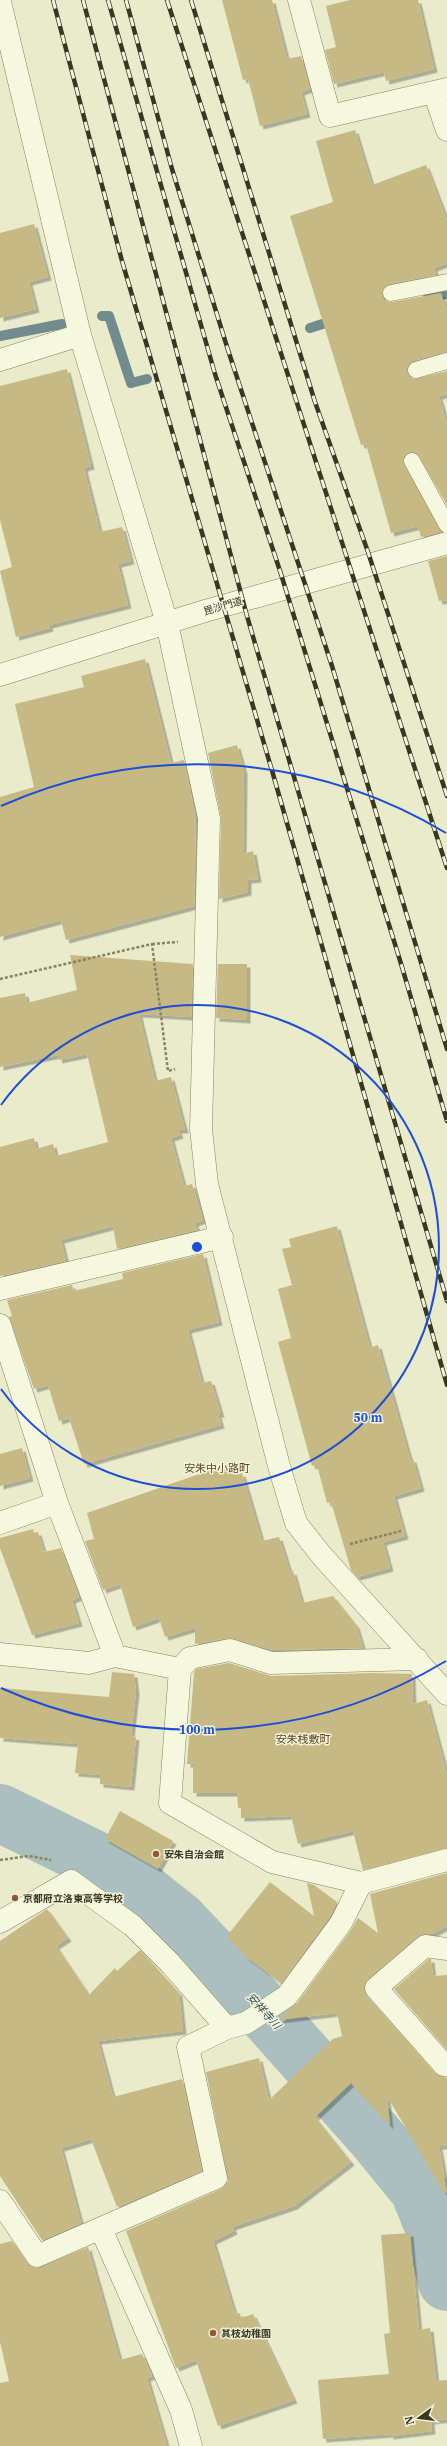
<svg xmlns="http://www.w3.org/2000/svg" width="447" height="2446" font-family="'IBM Plex Serif','Noto Sans JP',serif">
<defs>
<filter id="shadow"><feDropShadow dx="3.5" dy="3.5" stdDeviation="0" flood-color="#0004"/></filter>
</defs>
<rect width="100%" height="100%" fill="#e9ebcb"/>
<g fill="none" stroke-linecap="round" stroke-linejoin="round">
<!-- stream -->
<path stroke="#728b8f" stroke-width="10" d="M428,297l19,-3
M102,316h7l22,67 16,-4
M310,328l25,-8
M0,336l62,-12"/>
<!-- river -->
<path stroke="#abbfc0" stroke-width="58" d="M0,1813l114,56 65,52 83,88 113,127 44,54 16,40 12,52"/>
</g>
<!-- building -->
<path fill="#c6b984" filter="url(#shadow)" d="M222,0h50l15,59 14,-3 9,33 -9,3 6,22 -47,12 -12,-47 -5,1z
M350,0h68l16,69 -48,12 -2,-9 -50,12 -9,-34 11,-3 -10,-41z
M355,130l17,55 54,-20 21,55v43l-13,5 2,7 -47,9 -7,6 2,10 8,2 49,-9 6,17v42l-34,9 -6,7 2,9 5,2 33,-8v23l-8,2 8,28v81l-30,-52h-9l-5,7 38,72 -20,5 -3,-11 -27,7 -25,-89 -5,1 -71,-229 43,-14 -17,-61z
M34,224l14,53 -19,5 7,27 -36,9v-85z
M67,369l24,97 -7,2 16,64 22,-5 9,34 -13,3 10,41 -79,20 1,3 -34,9 -16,-66 12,-4 -12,-47v-134z
M447,556v44l-8,1 -11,-40z
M145,659l26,104 13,-3 12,59 -2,87 -128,34 -5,-20 -61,17v-140l34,-10 -19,-83 69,-17 -3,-11z
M237,745l7,26 -1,83 10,-3 5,28 -10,1v12l-29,7 2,-81 -13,-65z
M70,955l123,9 -2,53 -52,-3 16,67 16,-4 14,53h-7l2,5 -9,3 13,48 8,-2 11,36 -8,3 2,7 -80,19 -4,-23 -52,14 5,21 -66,15v-129l34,-9 2,11 17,-5 3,12 52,-14 -21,-88 -28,6 -1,-5 -58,12v-69l25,-5 2,10 50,-13z
M218,964h29v56l-31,-2z
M337,1226l33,122 8,-3 32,114h3l8,29 -27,8 11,40 -22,6 7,26 -33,9 -6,-7 -20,-68 -4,1 -10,-38 -5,1 -34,-124 13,-4 -13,-49 14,-4 -10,-36 9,-2 -2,-8z
M203,1254l16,68 -31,8 14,53 9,-2 10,33h-3l3,11 -137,39 -15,-46 -10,3 -11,-36 -14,4 -25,-72 3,-1 -5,-16 65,-15 2,6 49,-12 -1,-6z
M22,1448l8,30 -30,8v-32z
M231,1463l6,11 5,-1 20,68 17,-4 11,35 3,-1 9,32 31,-7 23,29 7,23 -90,2 -45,-12 -33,6v-16l-30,9 -6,-19 -26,9 -13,-43 -17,6 -18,-49 9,-2 -7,-26z
M33,1529l1,4 4,-1 6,20 17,-4 18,49 -7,3 7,23 -47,12 -32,-87v-10z
M229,1663l42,13 103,-3 38,1 1,30 14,-4 20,75v73l-84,22 -10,-39 -55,13 -7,-28 -50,2v-10h-3l-1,-15h-44v-29h-6l7,-91 2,-4z
M112,1672l22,2 2,17 -5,45 5,1 -5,50 -31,-3v-9l-25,-2 3,-29 -78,-6v-50l109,9z
M120,1811l53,30 -15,28 -53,-30z
M447,1873v53l-15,8h-10l-5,3 -49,42 -4,11 3,6 68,77 12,5v68h-8l8,46 -3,1 -57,-97 3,30 -39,-43 -36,34 36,45 -57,44 -62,21 2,4 -21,10 22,73 5,-1 1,5 12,-4 41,86 -76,26 -22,-66 -20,8 -50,-137 95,-42 7,-8 -22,-109 53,-14 10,42 64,-61 9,-3 -5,-23 -59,7 19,-17 54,-73 7,-12 20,15 -8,-39z
M270,1882l44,34 -7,-33 7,2 23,17 -7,14 -49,67 -35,-26 -19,-21z
M47,1909l21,29 -12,8 33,49 26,-27 2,3 23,-21 39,43 4,38 -85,10 15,56 69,-18 20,92 -85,36 -26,-68 -30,9 20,75 -39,17 -42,-64v-235z
M429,1959h2l2,17 14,-1v75l-53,-61z
M410,2233l9,97 11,-2 6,53 11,-1v39l-16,2 1,10 -42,5v-2l-67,5 -5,-59 71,-6 -5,-40 6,-1 -9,-98z
M12,2241l15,22 9,5 52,-21 32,113 22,-6 10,22 -5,2 20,68h-167v-63l9,-2 -9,-39v-98z"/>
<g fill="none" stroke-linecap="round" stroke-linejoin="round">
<defs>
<path id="service" d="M391,293l56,-11
M416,370l31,-9
M412,461l35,64"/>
<path id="minor" d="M299,0l31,116 117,-27
M0,2l80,333 87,288 42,195 -8,311 6,55 72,282 17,57 26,33 125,138
M434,92l13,38
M0,360l80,-25
M0,675l205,-64 242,-68
M0,1289l222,-52
M0,1325l57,178 58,153 65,13
M0,1523l57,-20
M0,1654l89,9 26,-7
M417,1659l-146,4 -41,-13 -40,8 -10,11 -10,134 102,59 89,21 86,-23
M0,1922l71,-41 62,45 36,36 58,66
M447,1949l-22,-3 -49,42 68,77h3
M0,2201l37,55 179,-78 -28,-131 39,-19 19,-5 41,-27 54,-73 20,-40
M101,2229l80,181 10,36"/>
</defs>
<!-- service casing -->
<use href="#service" stroke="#878460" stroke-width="17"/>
<!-- minor casing -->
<use href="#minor" stroke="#878460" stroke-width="23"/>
<!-- path -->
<path stroke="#878460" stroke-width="2.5" stroke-dasharray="3 2" stroke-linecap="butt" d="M152,944l26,-2
M0,979l152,-35 16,127 7,-2
M350,1544l51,-13
M0,1860l29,-4 22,4"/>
<!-- service -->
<use href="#service" stroke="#f5f7de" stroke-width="16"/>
<!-- minor -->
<use href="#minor" stroke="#f5f7de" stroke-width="22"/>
<defs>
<path id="rail" d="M53,0l69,261 151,513 174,611
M83,0l164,616 200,685
M108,0l107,374 66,200 121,393 45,154
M126,0l46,169 56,181 104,316 115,383
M167,0l280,868
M191,0l124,402 53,150 79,244"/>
</defs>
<!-- rail casing -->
<use href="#rail" stroke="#393622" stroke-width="4.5"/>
<!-- rail -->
<use href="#rail" stroke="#f1f3da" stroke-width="3" stroke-dasharray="9" stroke-linecap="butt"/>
</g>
<!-- distance rings -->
<g fill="none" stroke="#1d4ed8" stroke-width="2">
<path d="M1 1105A242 242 0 1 1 1 1389"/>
<path d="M446 1661A483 483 0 0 1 1 1688M1 806A483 483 0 0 1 446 833"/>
</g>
<!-- markers -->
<g fill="#915835" stroke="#f1f3da" stroke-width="1.5">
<circle cx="156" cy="1854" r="4"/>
<circle cx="15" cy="1898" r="4"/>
<circle cx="213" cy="2333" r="4"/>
</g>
<g text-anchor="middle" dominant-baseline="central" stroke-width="3" stroke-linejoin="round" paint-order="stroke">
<!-- street labels -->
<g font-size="10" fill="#393622" stroke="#f1f3da">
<text transform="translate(223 606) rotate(-16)">毘沙門道</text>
</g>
<!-- poi labels -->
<g font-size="10" font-weight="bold" fill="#393622" stroke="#f1f3da" text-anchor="start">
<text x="164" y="1854">安朱自治会館</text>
<text x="23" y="1898">京都府立洛東高等学校</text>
<text x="221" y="2333">其枝幼稚園</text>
</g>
<!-- neighbourhood labels -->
<g font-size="11" fill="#624925" stroke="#f1f3da">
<text x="217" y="1468">安朱中小路町</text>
<text x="303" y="1739">安朱桟敷町</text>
</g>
<!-- water labels -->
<g font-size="11" font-style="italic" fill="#334c57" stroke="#f1f3da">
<text transform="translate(264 2011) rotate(48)">安祥寺川</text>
</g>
</g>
<circle cx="197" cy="1247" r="6" fill="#1d4ed8" stroke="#f1f3da" stroke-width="2"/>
<g font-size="12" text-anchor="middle" font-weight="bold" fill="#1d4ed8" stroke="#f1f3da" stroke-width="3" stroke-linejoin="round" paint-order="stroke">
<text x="368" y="1422">50 m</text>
<text x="197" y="1734">100 m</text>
</g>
<!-- north arrow -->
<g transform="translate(419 2418) rotate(255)" stroke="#f1f3da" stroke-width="3" paint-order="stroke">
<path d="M0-3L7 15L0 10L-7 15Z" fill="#393622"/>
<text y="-6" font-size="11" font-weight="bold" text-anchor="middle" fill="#393622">N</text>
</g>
</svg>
